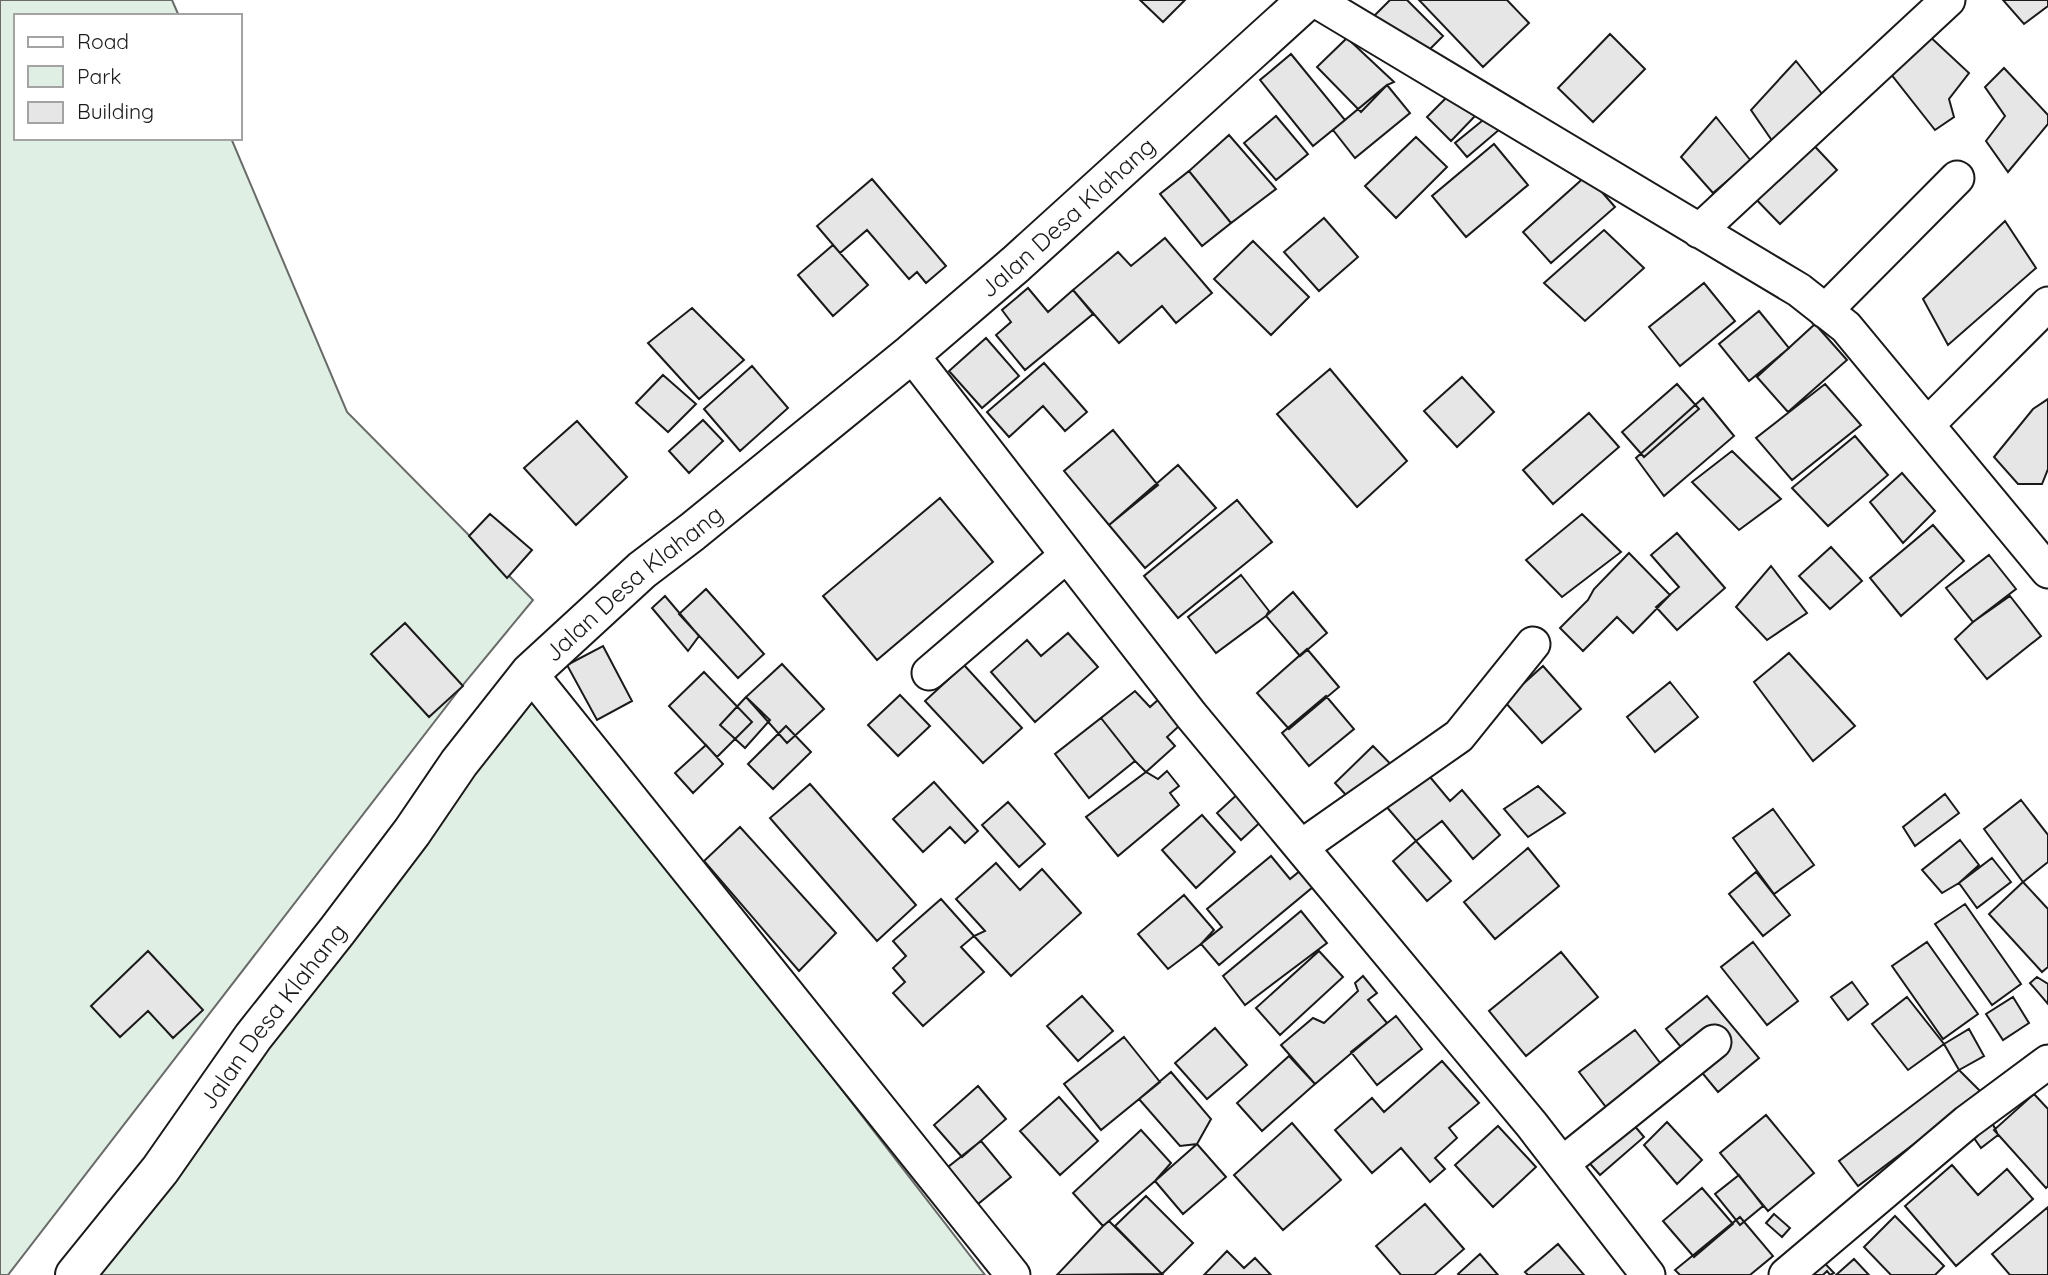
<svg xmlns="http://www.w3.org/2000/svg" width="2048" height="1275" font-family="Quicksand,sans-serif">
<rect width="100%" height="100%" fill="#fff"/>
<!-- green -->
<path fill="#e0efe3" stroke="#6a6a6a" stroke-width="2" d="M0,0h172l7,16h-163v122h215l116,274 186,188 -71,86 -454,589h-8z
M530,686l455,589h-896z"/>
<!-- building -->
<path fill="#e6e6e6" stroke="#1a1a1a" stroke-width="2" d="M1140,0h45l-22,22z
M1390,0h17l36,36 -26,26 -45,-44z
M1419,0h88l22,23 -46,44z
M2003,0h45v6l-24,18z
M1926,33l43,40 -20,26 5,18 -19,13 -48,-61z
M1610,34l35,35 -52,53 -35,-34z
M1347,38l47,44 -7,3 -26,27 -44,-45z
M1291,54l54,66 -32,26 -53,-66z
M1796,61l26,33 -47,51 -24,-35z
M2004,68l44,47v9l-40,48 -22,-31 19,-25 -20,-29z
M1387,85l23,28 -55,45 -22,-28z
M1453,91l23,24 -25,26 -24,-24z
M1276,116l32,38 -32,26 -32,-37z
M1488,116l12,13 -33,28 -12,-14z
M1716,117l35,44 -38,32 -32,-36z
M1229,135l47,54 -45,34 -42,-52z
M1805,136l32,34 -57,54 -32,-33z
M1416,137l31,30 -51,51 -31,-32z
M1494,144l34,41 -62,52 -34,-41z
M1189,171l42,52 -29,23 -42,-52z
M1587,175l28,32 -64,56 -28,-31z
M872,179l74,87 -20,17 -9,-11 -8,7 -42,-49 -27,23 -23,-27z
M1324,218l34,39 -39,34 -35,-39z
M2005,221l31,47 -88,77 -25,-46z
M1604,230l40,38 -59,53 -41,-38z
M1165,238l47,55 -36,30 -14,-17 -43,37 -46,-53 45,-38 13,14z
M1253,241l56,56 -38,38 -57,-56z
M833,245l35,40 -35,31 -35,-41z
M1704,283l31,38 -55,45 -31,-39z
M1028,288l20,24 25,-22 20,24 -68,56 -29,-35 15,-13 -9,-12z
M692,308l52,52 -45,39 -51,-56z
M1759,311l30,37 -40,33 -30,-37z
M1815,324l32,36 -59,52 -31,-35z
M986,338l33,38 -37,32 -33,-37z
M1044,363l43,49 -22,19 -22,-25 -34,31 -22,-25z
M752,366l36,42 -48,43 -36,-42z
M1330,369l77,92 -50,46 -80,-93z
M663,375l33,29 -28,28 -32,-29z
M1462,377l32,35 -37,35 -33,-36z
M1677,384l22,25 -55,48 -22,-25z
M1825,384l36,41 -69,55 -36,-42z
M1703,398l31,38 -70,60 -28,-38z
M2048,399v70l-6,15h-24l-24,-27 39,-48z
M1589,413l30,34 -66,57 -30,-34z
M703,420l20,21 -34,32 -20,-22z
M577,421l50,56 -51,48 -52,-57z
M1113,430l45,55 -49,40 -45,-54z
M1855,436l33,39 -60,51 -36,-38z
M1732,451l49,48 -42,31 -47,-48z
M1178,465l38,43 -71,60 -36,-43z
M1902,473l33,38 -32,32 -33,-41z
M940,498l53,64 -116,98 -54,-64z
M1237,500l35,42 -94,76 -34,-42z
M490,514l42,36 -25,28 -38,-42z
M1582,514l39,38 -59,45 -36,-37z
M1933,525l31,36 -63,55 -31,-38z
M1677,533l48,55 -48,42 -21,-23 23,-20 -28,-32z
M1831,547l31,34 -32,28 -31,-33z
M1629,553l41,42 -37,38 -16,-16 -34,34 -23,-23 28,-28 6,-11z
M1989,555l27,34 -43,33 -27,-34z
M1771,566l36,47 -40,27 -31,-33z
M1241,575l28,36 -3,5 -50,37 -28,-36z
M706,589l58,65 -26,24 -59,-64z
M1293,592l34,41 -27,23 -34,-40z
M665,596l34,40 -11,15 -36,-43z
M2010,596l31,40 -54,43 -32,-40 18,-17z
M405,623l58,63 -34,31 -58,-63z
M1068,633l30,34 -63,55 -44,-50 36,-32 14,16z
M603,646l29,55 -35,19 -30,-55z
M1307,649l32,38 -50,42 -32,-36z
M1789,653l66,73 -42,35 -59,-79z
M782,664l42,45 -37,34 -41,-46z
M964,665l58,63 -39,35 -58,-62z
M1543,666l38,43 -39,34 -38,-42z
M704,672l48,50 -35,35 -48,-51z
M1670,682l28,35 -43,35 -28,-35z
M1169,690l22,25 -24,22 8,9 -29,26 -11,-11 -34,-43 34,-27 15,16z
M900,695l30,31 -32,30 -30,-31z
M1326,696l28,33 -45,37 -27,-33z
M746,697l24,23 -25,28 -25,-23z
M1101,718l34,43 -46,37 -34,-44z
M786,726l25,26 -38,37 -25,-25z
M706,745l17,19 -30,29 -18,-20z
M1373,746l34,35 -39,38 -33,-36z
M1167,771l12,15 -9,7 9,12 -61,51 -32,-39 60,-45 12,7z
M1425,771l25,30 12,-11 38,45 -27,24 -31,-38 -26,20 -31,-36z
M934,782l44,49 -13,12 -15,-16 -27,25 -30,-33z
M810,784l106,121 -39,36 -107,-123z
M1538,786l27,27 -37,24 -24,-28z
M1241,791l25,26 -25,23 -24,-27z
M1945,794l14,19 -44,33 -12,-19z
M2021,800l27,35v27l-25,20 -39,-53z
M1008,802l37,42 -26,23 -37,-42z
M1773,809l41,56 -40,29 -41,-56z
M1202,815l33,37 -39,36 -34,-38z
M740,827l96,106 -37,38 -95,-110z
M1960,840l19,25 -20,18 -17,10 -20,-23z
M1416,841l35,40 -24,20 -34,-40z
M1528,848l31,38 -64,53 -31,-37z
M1271,856l19,23 22,-18 13,16 -106,88 -18,-21 21,-17 -15,-18z
M1992,858l19,24 -34,26 -18,-25z
M996,863l24,27 22,-21 39,44 -70,63 -37,-40 11,-5 -29,-32z
M1756,872l34,43 -27,21 -34,-42z
M2023,882l25,27v58l-6,5 -53,-58z
M1184,895l30,35 -13,14 -33,25 -30,-35z
M941,899l33,37 -13,11 23,25 -61,54 -30,-33 12,-11 -12,-14 13,-12 -13,-15z
M1965,904l56,80 -29,21 -57,-81z
M1301,911l26,32 -82,62 -22,-29z
M1753,942l45,59 -31,24 -46,-58z
M1927,942l51,72 -35,25 -51,-73z
M148,951l55,59 -30,28 -25,-27 -28,26 -29,-31z
M1319,951l24,26 -63,58 -24,-27z
M1561,952l37,45 -72,59 -37,-45z
M1363,976l14,17 -9,7 19,23 -72,61 -34,-39 32,-27 11,5 34,-32 -3,-8z
M2037,977l11,7v20l-18,-21z
M1852,982l16,22 -20,16 -17,-23z
M1082,996l31,35 -35,30 -31,-35z
M1707,996l52,62 -41,34 -52,-63z
M1907,997l37,47 -36,26 -36,-46z
M2013,997l16,26 -26,17 -17,-26z
M1396,1016l26,33 -45,36 -26,-33z
M1215,1028l32,37 -40,34 -32,-36z
M1969,1029l15,27 -25,14 -15,-26z
M1635,1030l29,38 -55,43 -30,-39z
M1124,1037l36,45 -59,48 -37,-46z
M1289,1056l26,28 -53,47 -25,-28z
M1442,1061l37,42 -30,25 8,10 -22,20 10,11 -15,13 -29,-34 -29,25 -37,-43 37,-32 12,14z
M1959,1070l23,23 -124,93 -19,-25z
M1171,1072l40,47 -14,25 -17,2 -41,-47z
M978,1086l28,33 -44,38 -28,-32z
M2034,1094l14,15v77l-2,2 -52,-58z
M1059,1097l39,44 -38,34 -40,-44z
M1616,1104l28,33 -44,38 -29,-33z
M1766,1115l48,58 -46,38 -48,-58z
M1989,1116l9,19 -17,13 -12,-17z
M1667,1122l35,38 -25,24 -33,-39z
M1292,1123l49,57 -58,50 -49,-55z
M1498,1126l38,41 -43,40 -38,-42z
M1141,1130l30,33 -16,18 -52,45 -30,-33z
M981,1141l30,36 -33,27 -30,-37z
M1197,1144l29,33 -43,37 -28,-33z
M1952,1165l26,30 29,-26 26,30 -77,67 -51,-60z
M1739,1175l24,31 -23,19 -25,-31z
M1702,1188l31,36 -39,33 -31,-36z
M1146,1196l47,47 -31,31 -47,-48z
M1425,1204l39,45 -30,26h-33l-25,-29z
M2048,1207v68h-38l-18,-21z
M1774,1214l16,14 -8,9 -16,-14z
M1895,1216l49,50 -9,9h-44l-27,-28z
M1740,1217l33,39 -23,19h-70l-5,-5z
M1109,1221l53,53 -105,1 46,-49z
M1558,1244l26,31h-56l-3,-3z
M1227,1251l17,17 11,-10 16,17h-67z
M1814,1252l20,21 -4,2 -3,-4 -4,4h-14z
M1480,1254l18,21h-39l-1,-1z
M1854,1259l15,16h-33z"/>
<g fill="none" stroke-linecap="round" stroke-linejoin="round">
<defs>
<path id="minor" d="M1315,0l484,290 47,37 202,244
M1699,231l249,-231
M1825,311l132,-133
M911,354l280,361 341,410 116,150
M1928,424l120,-120
M530,673l483,602
M929,673l138,-118
M1301,847l158,-111 74,-92
M1562,1164l152,-122
M1786,1275l181,-153 81,-60"/>
<g id="tertiary">
<path id="s1" d="M75,1275l85,-105 93,-133 84,-106 75,-99 47,-69 71,-90 112,-103 50,-38 219,-178 105,-90 291,-264"/>
</g>
</defs>
<!-- minor casing -->
<use href="#minor" stroke="#1a1a1a" stroke-width="37"/>
<!-- tertiary casing -->
<use href="#tertiary" stroke="#1a1a1a" stroke-width="42"/>
<!-- minor -->
<use href="#minor" stroke="#fff" stroke-width="33"/>
<!-- tertiary -->
<use href="#tertiary" stroke="#fff" stroke-width="38"/>
</g>
<g text-anchor="middle" dominant-baseline="central" stroke-width="5" stroke-linejoin="round" paint-order="stroke">
<!-- street labels -->
<g font-size="24" fill="#1a1a1a" stroke="#fff">
<text stroke="none"><textPath href="#s1" startOffset="1460">Jalan Desa Klahang</textPath></text>
<text stroke="none"><textPath href="#s1" startOffset="892">Jalan Desa Klahang</textPath></text>
<text stroke="none"><textPath href="#s1" startOffset="326">Jalan Desa Klahang</textPath></text>
</g>
</g>
<!-- legend -->
<rect x="14" y="14" width="228" height="126" fill="#ffffff" stroke="#a3a3a3" stroke-width="2"/>
<rect x="28" y="37" width="35" height="10" fill="#ffffff" stroke="#a3a3a3" stroke-width="2"/>
<text x="77" y="49" font-size="21" fill="#1a1a1a">Road</text>
<rect x="28" y="66" width="35" height="21" fill="#e0efe3" stroke="#a3a3a3" stroke-width="2"/>
<text x="77" y="84" font-size="21" fill="#1a1a1a">Park</text>
<rect x="28" y="102" width="35" height="21" fill="#e6e6e6" stroke="#a3a3a3" stroke-width="2"/>
<text x="77" y="119" font-size="21" fill="#1a1a1a">Building</text>
</svg>
